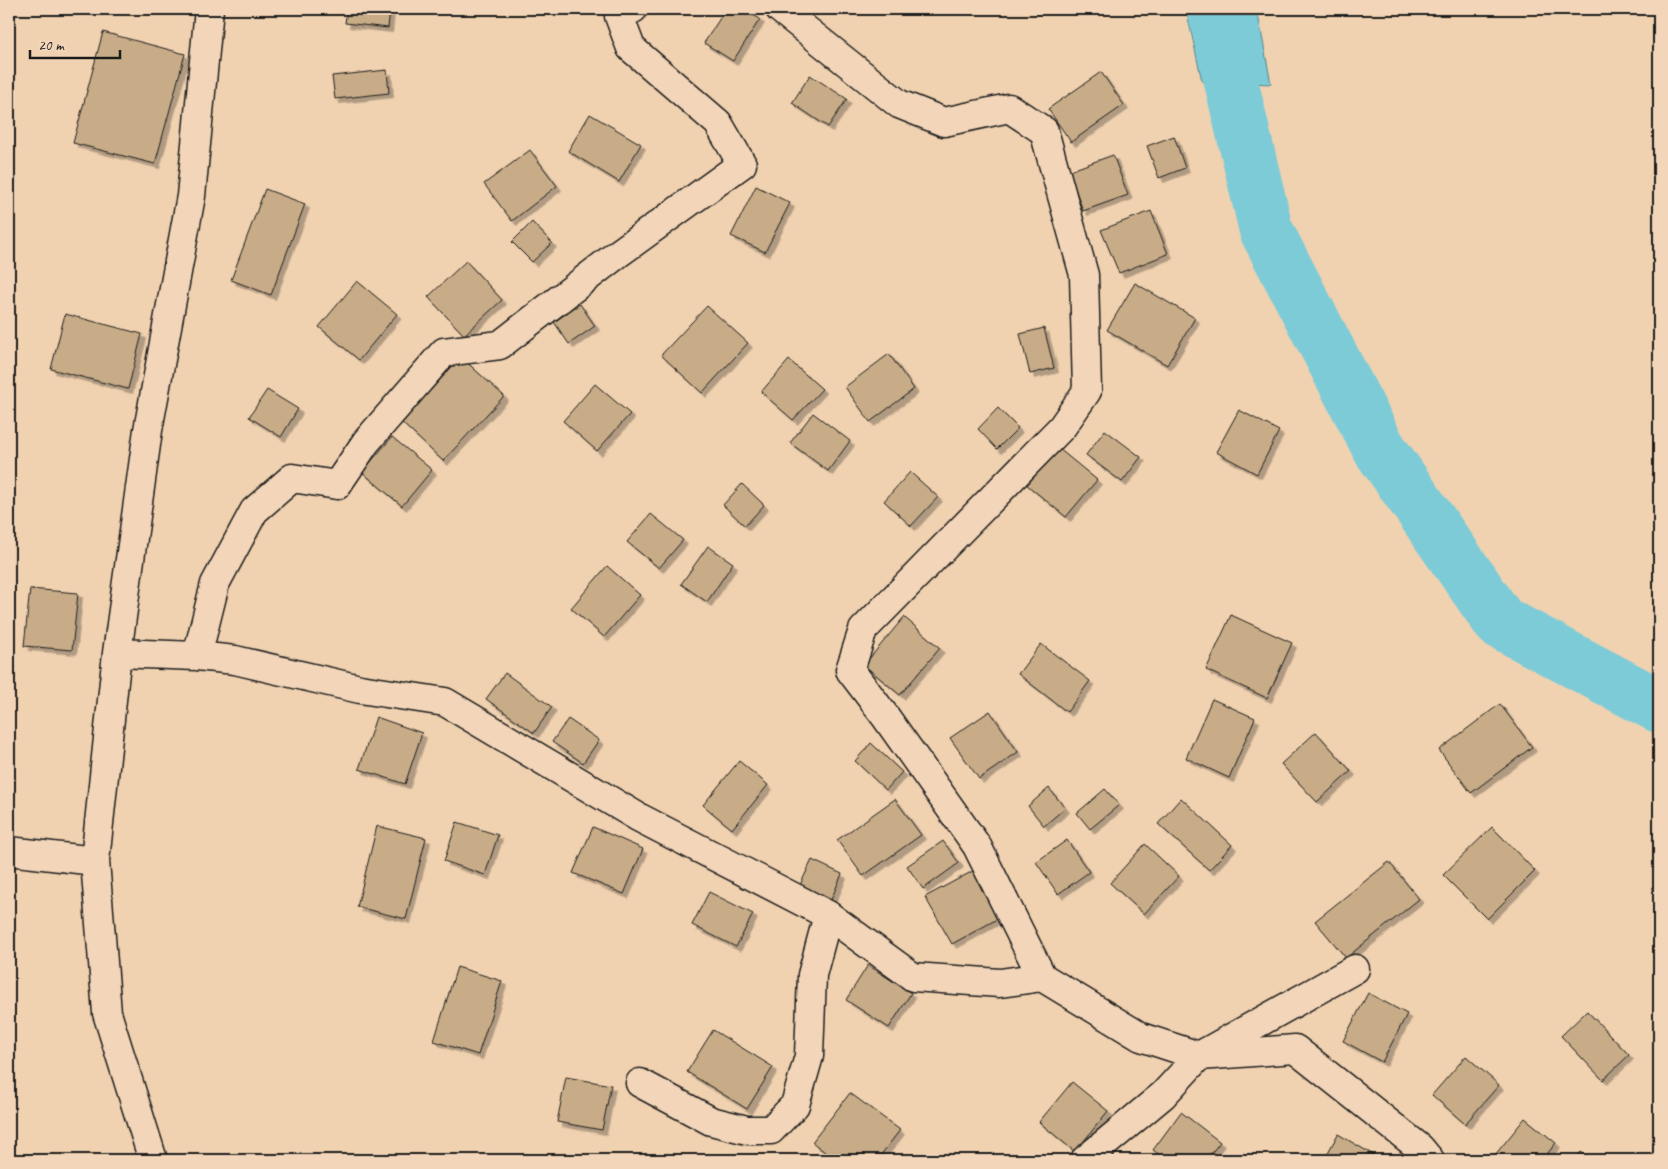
<svg xmlns="http://www.w3.org/2000/svg" width="1668" height="1169" font-family="Caveat,sans-serif">
<defs>
<filter id="shadow"><feDropShadow dx="4.5" dy="4.5" stdDeviation="0" flood-color="#0004"/></filter>
</defs>
<rect width="100%" height="100%" fill="#f0d2b0"/>
<filter id="ink" filterUnits="userSpaceOnUse"><feTurbulence type="fractalNoise" baseFrequency=".02" numOctaves="2"/><feDisplacementMap in="SourceGraphic" scale="10" xChannelSelector="R" yChannelSelector="G"/><feConvolveMatrix kernelMatrix="1 2 1 2 8 2 1 2 1" color-interpolation-filters="sRGB"/></filter>
<g filter="url(#ink)">
<!-- water -->
<path fill="#7ccbd7" stroke="#56858c" d="M1186,9h71l14,75 -69,-3z"/>
<g fill="none" stroke-linecap="round" stroke-linejoin="round">
<!-- river -->
<path stroke="#7ccbd7" stroke-width="54" d="M1214,9l52,221 113,218 121,174 159,84"/>
</g>
<!-- building -->
<path fill="#c8ac87" stroke="#1c1c1c" filter="url(#shadow)" d="M347,9h43l-2,19 -43,-5z
M726,9h17l17,10 -27,42 -29,-18z
M103,32l82,22 -30,110 -82,-21z
M387,70l2,23 -54,6 -3,-23z
M1101,72l23,33 -53,37 -23,-33z
M810,75l37,24 -19,28 -36,-24z
M590,114l51,30 -22,38 -51,-31z
M1174,136l11,32 -26,10 -12,-32z
M530,150l27,36 -45,35 -28,-37z
M1113,155l15,40 -45,16 -14,-40z
M756,186l34,17 -25,49 -34,-16z
M265,189l40,15 -34,91 -40,-15z
M1151,211l17,43 -49,19 -18,-43z
M532,222l20,21 -20,19 -20,-20z
M466,261l36,39 -38,35 -36,-38z
M357,281l40,33 -38,46 -40,-33z
M1135,283l60,35 -28,47 -60,-35z
M580,304l15,22 -26,18 -15,-22z
M707,306l41,37 -46,50 -41,-38z
M65,314l77,20 -14,55 -77,-20z
M1044,328l10,40 -24,6 -10,-40z
M889,354l25,35 -44,33 -25,-35z
M461,357l43,39 -61,65 -42,-39z
M789,360l33,29 -29,31 -32,-28z
M595,384l35,30 -33,37 -34,-30z
M267,390l31,19 -17,28 -32,-20z
M998,408l20,20 -21,21 -19,-20z
M1239,410l40,21 -22,43 -41,-22z
M813,413l37,28 -22,30 -38,-28z
M1105,430l36,27 -19,25 -36,-27z
M392,437l40,33 -30,36 -40,-34z
M1058,448l39,32 -31,37 -39,-32z
M910,472l28,25 -27,29 -27,-25z
M742,484l22,21 -19,21 -22,-21z
M651,514l32,26 -24,28 -32,-26z
M708,546l25,17 -26,39 -26,-18z
M607,566l33,29 -36,42 -33,-29z
M30,589l48,4 -6,57 -48,-4z
M1231,615l61,28 -25,55 -61,-28z
M904,617l36,31 -40,47 -36,-30z
M1041,644l49,37 -23,31 -49,-38z
M505,673l47,34 -18,26 -48,-34z
M1212,699l43,19 -26,60 -43,-20z
M1500,704l32,43 -61,46 -32,-43z
M990,711l28,41 -39,27 -29,-41z
M376,717l46,16 -17,51 -46,-15z
M568,719l31,21 -16,23 -31,-21z
M1316,732l35,39 -34,31 -36,-38z
M871,743l31,29 -16,18 -31,-29z
M739,761l29,24 -36,44 -29,-24z
M1049,788l16,20 -21,18 -16,-20z
M1105,789l14,16 -29,24 -13,-16z
M1181,798l51,47 -23,25 -51,-46z
M895,799l26,36 -58,41 -26,-36z
M457,822l41,13 -13,40 -41,-14z
M377,826l49,12 -20,81 -49,-12z
M593,827l50,22 -19,45 -51,-21z
M1492,827l43,44 -48,48 -44,-44z
M1067,840l22,32 -31,22 -22,-32z
M943,841l16,22 -36,26 -16,-23z
M1145,844l34,32 -35,38 -34,-31z
M812,860l30,14 -12,28 -31,-15z
M1389,862l30,37 -73,59 -31,-37z
M973,871l26,47 -47,26 -27,-47z
M709,892l44,22 -17,33 -44,-22z
M868,965l43,28 -22,35 -43,-28z
M457,967l45,14 -24,74 -44,-14z
M1368,993l39,21 -25,48 -39,-21z
M1587,1011l42,44 -26,25 -42,-44z
M713,1030l60,37 -26,42 -60,-37z
M1466,1056l33,29 -34,39 -33,-29z
M566,1077l45,8 -9,45 -45,-8z
M1072,1082l36,29 -33,41 -36,-30z
M850,1093l50,37 -23,30h-42l-23,-18z
M1181,1112l39,30 -14,18h-40l-13,-10z
M1525,1118l31,25 -14,17h-40l-7,-5z
M1338,1134l44,26h-58z
M1581,1152l11,8h-18z"/>
<g fill="none" stroke-linecap="round" stroke-linejoin="round">
<defs>
<path id="minor" d="M780,9l119,95 45,18 65,-14 35,23 40,144 3,116 -25,36 -199,203 -13,40 35,46 92,130 65,131 99,60 58,19 96,-7 125,99 10,12
M117,653l80,3 38,4 125,29 85,13 193,115 190,98 85,62 87,6 42,-6
M197,656l18,-72 39,-73 38,-33 45,7 29,-43 78,-90 56,-7 119,-92 123,-89 -24,-41 -87,-75 -12,-32 14,-7
M9,851l86,10
M640,1083l71,38 36,9h24l24,-25 14,-49 3,-81 16,-60
M153,1160l-46,-147 -12,-152 22,-208 31,-223 43,-234 18,-187
M1085,1160l78,-65 36,-39 156,-87"/>
</defs>
<!-- minor casing -->
<use href="#minor" stroke="#1c1c1c" stroke-width="31"/>
<!-- minor -->
<use href="#minor" stroke="#f3d6b9" stroke-width="28"/>
</g>
</g>
<!-- margin -->
<rect width="1668" height="1169" fill="none" stroke="#f3d6b9" stroke-width="30"/>
<rect x="15" y="15" width="1638" height="1139" fill="none" stroke="#1c1c1c" stroke-width="2" filter="url(#ink)"/>
<!-- scale -->
<path d="M30 50v8h90v-8" fill="none" stroke="#1c1c1c" stroke-width="2.5"/>
<text x="38" y="50" font-size="15" fill="#1c1c1c" stroke="#f3d6b9" stroke-width="4" paint-order="stroke">20 m</text>
</svg>
